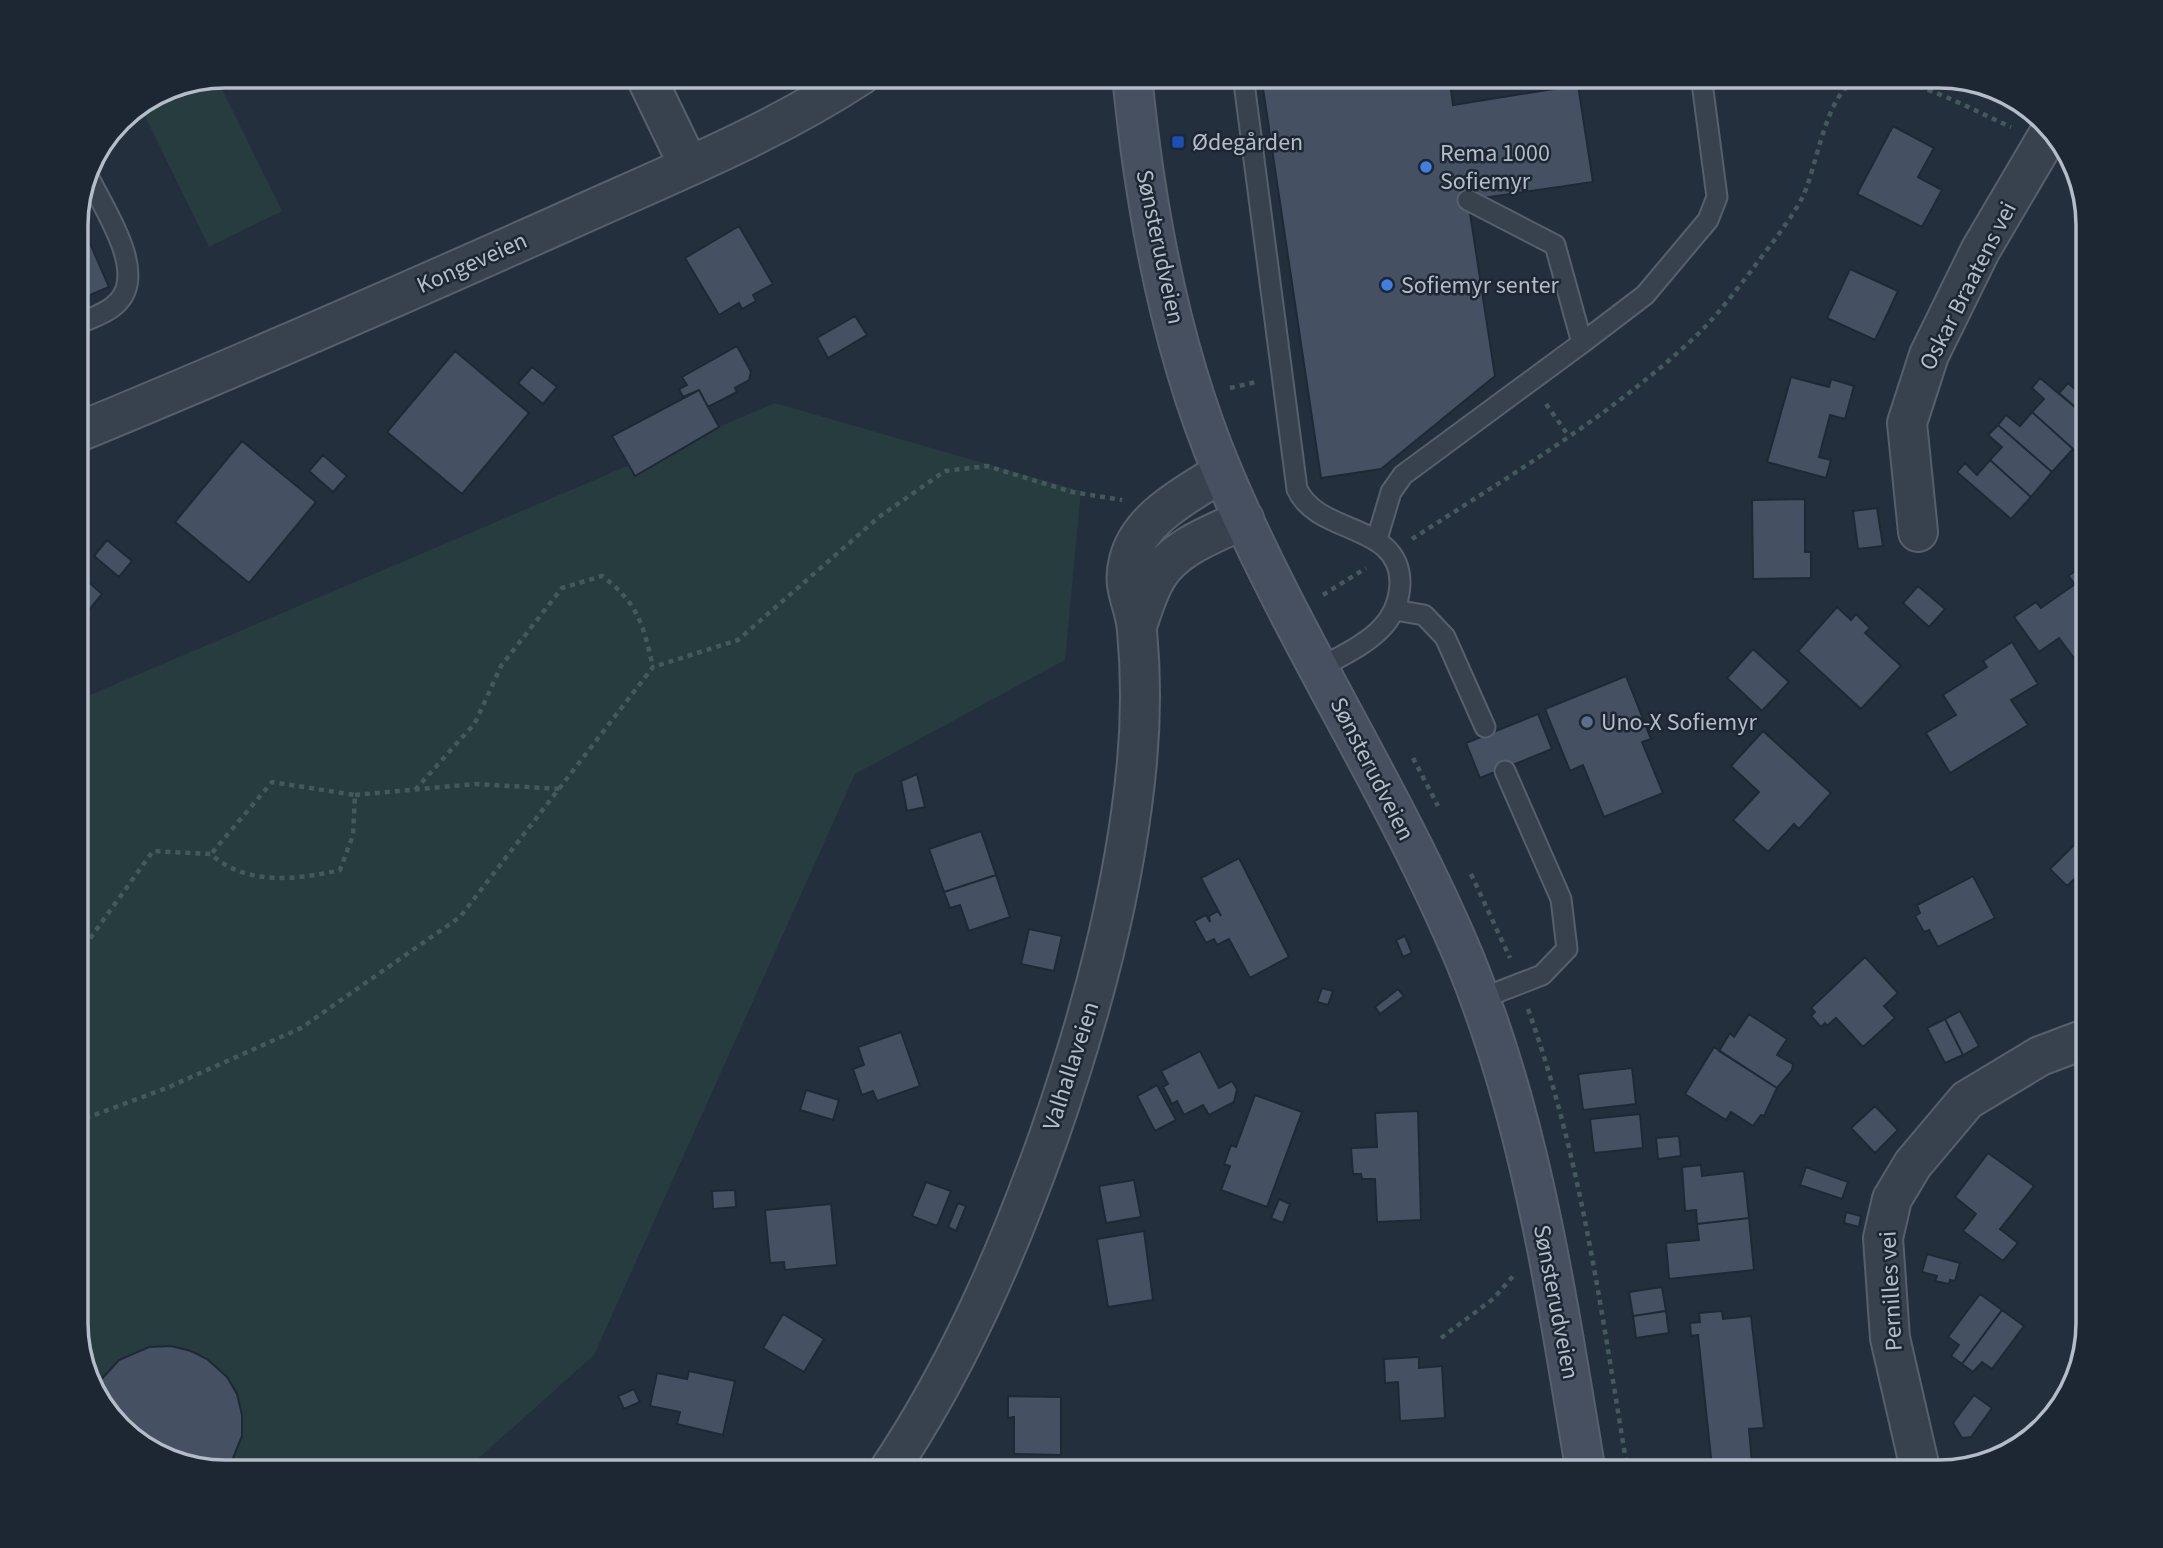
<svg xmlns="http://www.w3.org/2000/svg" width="2163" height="1548" font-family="'Source Sans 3',sans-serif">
<rect width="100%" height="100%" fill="#242f3e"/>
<!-- green -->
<path fill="#263c3f" d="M216,77l66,134 -73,36 -69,-141 51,-24z
M775,403l306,88 -16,169 -210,114 -261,581 -132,118h-238l-90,-31 -39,-44 -19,-65v-632z"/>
<!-- building -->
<path fill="#455162" stroke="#1f2835" stroke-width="2" d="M1261,75h188l4,30 125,-20 15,97 -125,18 27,176 -114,93 -60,9z
M1893,126l41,22 -16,29 24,13 -20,37 -65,-33z
M76,211l33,76 -33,14z
M739,226l34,58 -20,11 3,6 -14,8 -3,-6 -20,12 -34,-57z
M1850,269l48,22 -23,49 -48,-22z
M855,316l12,19 -39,23 -11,-20z
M737,346l14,26 -2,8 -14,8 2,4 -29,15 -9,-17 -16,7 -4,-8 8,-4 -5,-8z
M455,351l74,62 -67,81 -75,-62z
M532,367l25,20 -14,17 -25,-21z
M1791,377l38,10 2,-8 23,7 -9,33 -15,-4 -11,42 12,3 -5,18 -59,-16z
M2040,378l48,40v33l-6,6 -50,-45 12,-13 -12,-11z
M2068,383l14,12 6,-7v30l-29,-25z
M699,390l20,37 -84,49 -23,-40z
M2032,412l41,37 -21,23 -54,-47 8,-10 14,11z
M1998,425l54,47 -21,25 -41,-37 12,-13 -14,-12z
M242,441l74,61 -67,81 -74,-61z
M323,455l24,21 -14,16 -24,-21z
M1990,460l41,37 -20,22 -54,-47 8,-9 12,12z
M1805,499v53h6v26l-58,1 -1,-79z
M1877,508l6,38 -25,3 -5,-38z
M107,540l25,21 -13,16 -25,-21z
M2088,562v86l-14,10 -15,-20 -20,14 -25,-35 22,-15 5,6 34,-24 -7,-8z
M76,571l26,23 -26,32z
M1918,586l27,23 -16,18 -26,-24z
M1837,607l14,13 5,-6 14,14 -5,5 36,33 -40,43 -63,-58z
M2012,642l26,42 -27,16 17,25 -78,48 -24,-40 30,-18 -13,-20 44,-28 -4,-6z
M1753,649l36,33 -27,29 -35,-33z
M1626,676l25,63 -9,3 21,51 -59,24 -21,-52 -13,6 -25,-62z
M1538,714l14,35 -72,29 -14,-35z
M1763,731l68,62 -32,36 -5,-5 -26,28 -35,-32 26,-28 -28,-26z
M917,774l8,33 -18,4 -6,-30z
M981,831l15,44 -52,17 -15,-43z
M2088,832v28l-14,-15z
M2074,845l14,15v6l-21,20 -17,-17z
M1239,858l50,99 -39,21 -21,-39 -12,6 -3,-6 -8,4 -12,-22 12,-6 4,7 -1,-6 9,-5 3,5 -20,-38z
M996,875l14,42 -41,14 -9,-26 -10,3 -6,-16z
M1973,876l22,42 -57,29 -9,-17 -5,2 -9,-16 5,-3 -3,-8z
M1029,929l33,7 -8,35 -33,-7z
M1405,936l7,17 -9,4 -7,-17z
M1865,957l33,36 -14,13 11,12 -32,29 -27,-29 -9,8 -2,-3 -4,4 -10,-11 4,-4 -4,-4z
M1322,988l11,3 -5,14 -11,-3z
M1398,989l6,7 -24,18 -5,-7z
M1960,1011l19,35 -16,9 -18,-36z
M1749,1014l38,25 -10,16 16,9 -1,6 -15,18 -58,-37 11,-18 4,4z
M1945,1019l18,36 -18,8 -18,-35z
M901,1032l19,54 -43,15 -4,-10 -11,4 -9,-26 11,-4 -6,-18z
M1714,1047l63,41 -13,28 -3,-1 -8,11 -22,-14 -5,8 -41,-26z
M1200,1051l19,37 13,-7 5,8 -3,13 -25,13 -6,-10 -19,10 -7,-14 -5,3 -9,-17 5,-3 -7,-13z
M1632,1068l4,36 -53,6 -5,-36z
M1157,1085l19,35 -21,11 -18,-35z
M806,1090l33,10 -6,20 -33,-10z
M1255,1095l47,17 -35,95 -46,-17 9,-24 -6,-2 7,-19 5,2z
M1875,1106l23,24 -23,23 -24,-25z
M1418,1111l3,109 -44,2 -2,-43h-13l-1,-5h-8l-2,-26 26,-1 -2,-34z
M1640,1114l3,34 -49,5 -4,-34z
M1679,1136l2,20 -23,3 -2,-21z
M1988,1153l46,33 -34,43 18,14 -15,18 -40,-30 13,-17 -21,-17z
M1701,1165l1,11 42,-5 5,47 -52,6 -1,-14 -11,1 -3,-44z
M1806,1167l42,15 -6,17 -42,-14z
M1134,1180l7,37 -35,6 -7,-37z
M926,1182l25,9 -14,35 -25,-10z
M735,1190l1,17 -23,2 -1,-18z
M1279,1199l11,5 -7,19 -12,-5z
M958,1203l8,3 -10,25 -8,-4z
M831,1204l6,61 -52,5 -1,-8 -14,1 -5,-53z
M1846,1212l15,4 -2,11 -15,-4z
M1749,1218l5,52 -85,9 -3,-36 33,-3 -2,-16z
M1144,1231l9,69 -45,7 -11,-68z
M1927,1254l33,9 -5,18 -5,-1 -1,4 -14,-3 2,-5 -15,-4z
M1662,1287l4,24 -33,5 -4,-24z
M1980,1294l22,16 -40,54 -11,-8 8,-11 -11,-8z
M2002,1310l22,16 -32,43 -10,-7 -9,10 -11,-8z
M1666,1311l3,22 -33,5 -3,-22z
M1722,1311l1,8 28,-3 13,112 -15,1 3,33 -40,5 -14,-132 -7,1 -1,-13 10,-1 -1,-9z
M783,1314l41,25 -20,33 -41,-24z
M171,1346l20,5 16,8 20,18 10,17 5,21v21l-15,37 -93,-31 -39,-44 -2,-8 4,-6 22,-24 30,-13z
M1419,1357v11l23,-2 3,52 -45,3 -2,-39 -13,1 -1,-24z
M689,1371l46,10 -12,54 -46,-11 3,-12 -30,-6 7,-33 30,6z
M634,1389l6,13 -16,7 -6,-13z
M1974,1395l18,13 -21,29 -9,1 -9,-15z
M1008,1396l53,1v58l-47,-1v-37l-6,1z"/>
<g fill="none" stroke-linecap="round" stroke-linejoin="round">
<defs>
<path id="service" d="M1243,75l54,414c21,47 104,33 103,95 -2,48 -44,63 -80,84
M76,325c14,-7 31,-11 42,-23 30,-31 -16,-96 -31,-128
M1582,343l63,-48 63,-75 9,-23 -16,-122
M1377,539l14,-47 12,-17 179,-132 -27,-98 -87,-45
M1395,610l29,5 21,22 40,90
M1480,999l62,-24 25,-26 -6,-50 -56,-128"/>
<path id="minor" d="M645,75l44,91
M76,433c163,-67 325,-138 486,-210 101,-46 206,-87 299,-148
M1918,532l-11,-109 22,-68 51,-104 70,-119
M1921,1473l-31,-135 -7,-100 9,-39 21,-35 54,-64 73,-44 48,-18"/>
<path id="tertiary" d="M1137,626c6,-17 11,-36 21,-51 18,-29 56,-41 86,-56
M887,1473c70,-104 120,-219 162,-337 42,-121 76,-246 88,-374 4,-44 4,-89 0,-132 -2,-27 -16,-41 -8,-70 11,-43 59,-66 93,-88"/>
<path id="secondary" d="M1132,75c13,134 38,273 91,398 70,167 172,319 242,487 67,163 92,340 121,513"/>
</defs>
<!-- service casing -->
<use href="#service" stroke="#565f6c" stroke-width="23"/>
<!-- minor casing -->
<use href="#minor" stroke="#565f6c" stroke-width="42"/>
<!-- tertiary casing -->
<use href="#tertiary" stroke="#565f6c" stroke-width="42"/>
<!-- secondary casing -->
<use href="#secondary" stroke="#565f6c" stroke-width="42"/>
<!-- path -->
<path stroke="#44595c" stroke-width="4.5" stroke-dasharray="5 5" stroke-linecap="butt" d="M1230,388l26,-6
M1546,404l22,31
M1412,539c97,-63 199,-123 284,-203 29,-28 55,-66 80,-98 9,-13 19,-26 26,-40 15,-29 23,-105 55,-118 36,-15 119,32 154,47
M1323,595l43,-27
M1413,758l25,48
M415,790l60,-67 26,-57 61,-78 40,-12c36,27 41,48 51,91
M355,795l120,-11 87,5
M1471,874l39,84
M76,985l5,-34 72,-100 58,3c34,32 86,26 129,16l13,-35 2,-40 -83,-13 -61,72
M1528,1009c54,150 74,308 100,464
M76,1122l93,-35 132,-59 159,-111 193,-250 85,-27 141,-123 66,-46 42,-5 85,26 50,8
M1441,1338l52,-39 21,-24"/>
<!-- service -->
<use href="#service" stroke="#38414e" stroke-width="19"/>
<!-- minor -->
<use href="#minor" stroke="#38414e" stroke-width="38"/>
<!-- tertiary -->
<use href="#tertiary" stroke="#38414e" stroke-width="38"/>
<!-- secondary -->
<use href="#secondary" stroke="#465061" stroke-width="38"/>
</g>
<!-- markers -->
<rect fill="#1a4fb4" stroke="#1d2633" stroke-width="2.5" x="1171" y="135" width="14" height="14" rx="3.5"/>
<g fill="#3f7fe0" stroke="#1d2633" stroke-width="2.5">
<circle cx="1426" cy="167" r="7"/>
<circle cx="1387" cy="285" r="7"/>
</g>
<circle fill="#5c6f8a" stroke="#1d2633" stroke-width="2.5" cx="1587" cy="722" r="7"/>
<g text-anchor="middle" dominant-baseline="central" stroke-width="5" stroke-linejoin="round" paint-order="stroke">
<!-- poi labels -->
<g font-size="24" fill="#b4bcc9" stroke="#1d2633" text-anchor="start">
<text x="1192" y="142">Ødegården</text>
<text x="1440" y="153">Rema 1000<tspan x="1440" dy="28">Sofiemyr</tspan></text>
<text x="1401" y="285">Sofiemyr senter</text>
<text x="1601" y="722">Uno-X Sofiemyr</text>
</g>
<!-- street labels -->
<g font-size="24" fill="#b4bcc9" stroke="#1d2633">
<text transform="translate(1160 247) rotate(78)">Sønsterudveien</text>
<text transform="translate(472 263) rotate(-24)">Kongeveien</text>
<text transform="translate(1968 286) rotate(-63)">Oskar Braatens vei</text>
<text transform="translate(1372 769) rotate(63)">Sønsterudveien</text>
<text transform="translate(1071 1066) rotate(-72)">Valhallaveien</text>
<text transform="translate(1891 1291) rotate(-93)">Pernilles vei</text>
<text transform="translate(1556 1302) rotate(79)">Sønsterudveien</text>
</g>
</g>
<!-- crop -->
<path d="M0 0H2163V1548H0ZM225 88H1939A137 137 0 0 1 2076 225V1323A137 137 0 0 1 1939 1460H225A137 137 0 0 1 88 1323V225A137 137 0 0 1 225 88Z" fill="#1d2633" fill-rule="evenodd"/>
<path fill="none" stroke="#b4bcc9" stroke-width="3.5" d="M225 88H1939A137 137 0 0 1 2076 225V1323A137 137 0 0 1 1939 1460H225A137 137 0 0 1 88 1323V225A137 137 0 0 1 225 88Z"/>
</svg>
